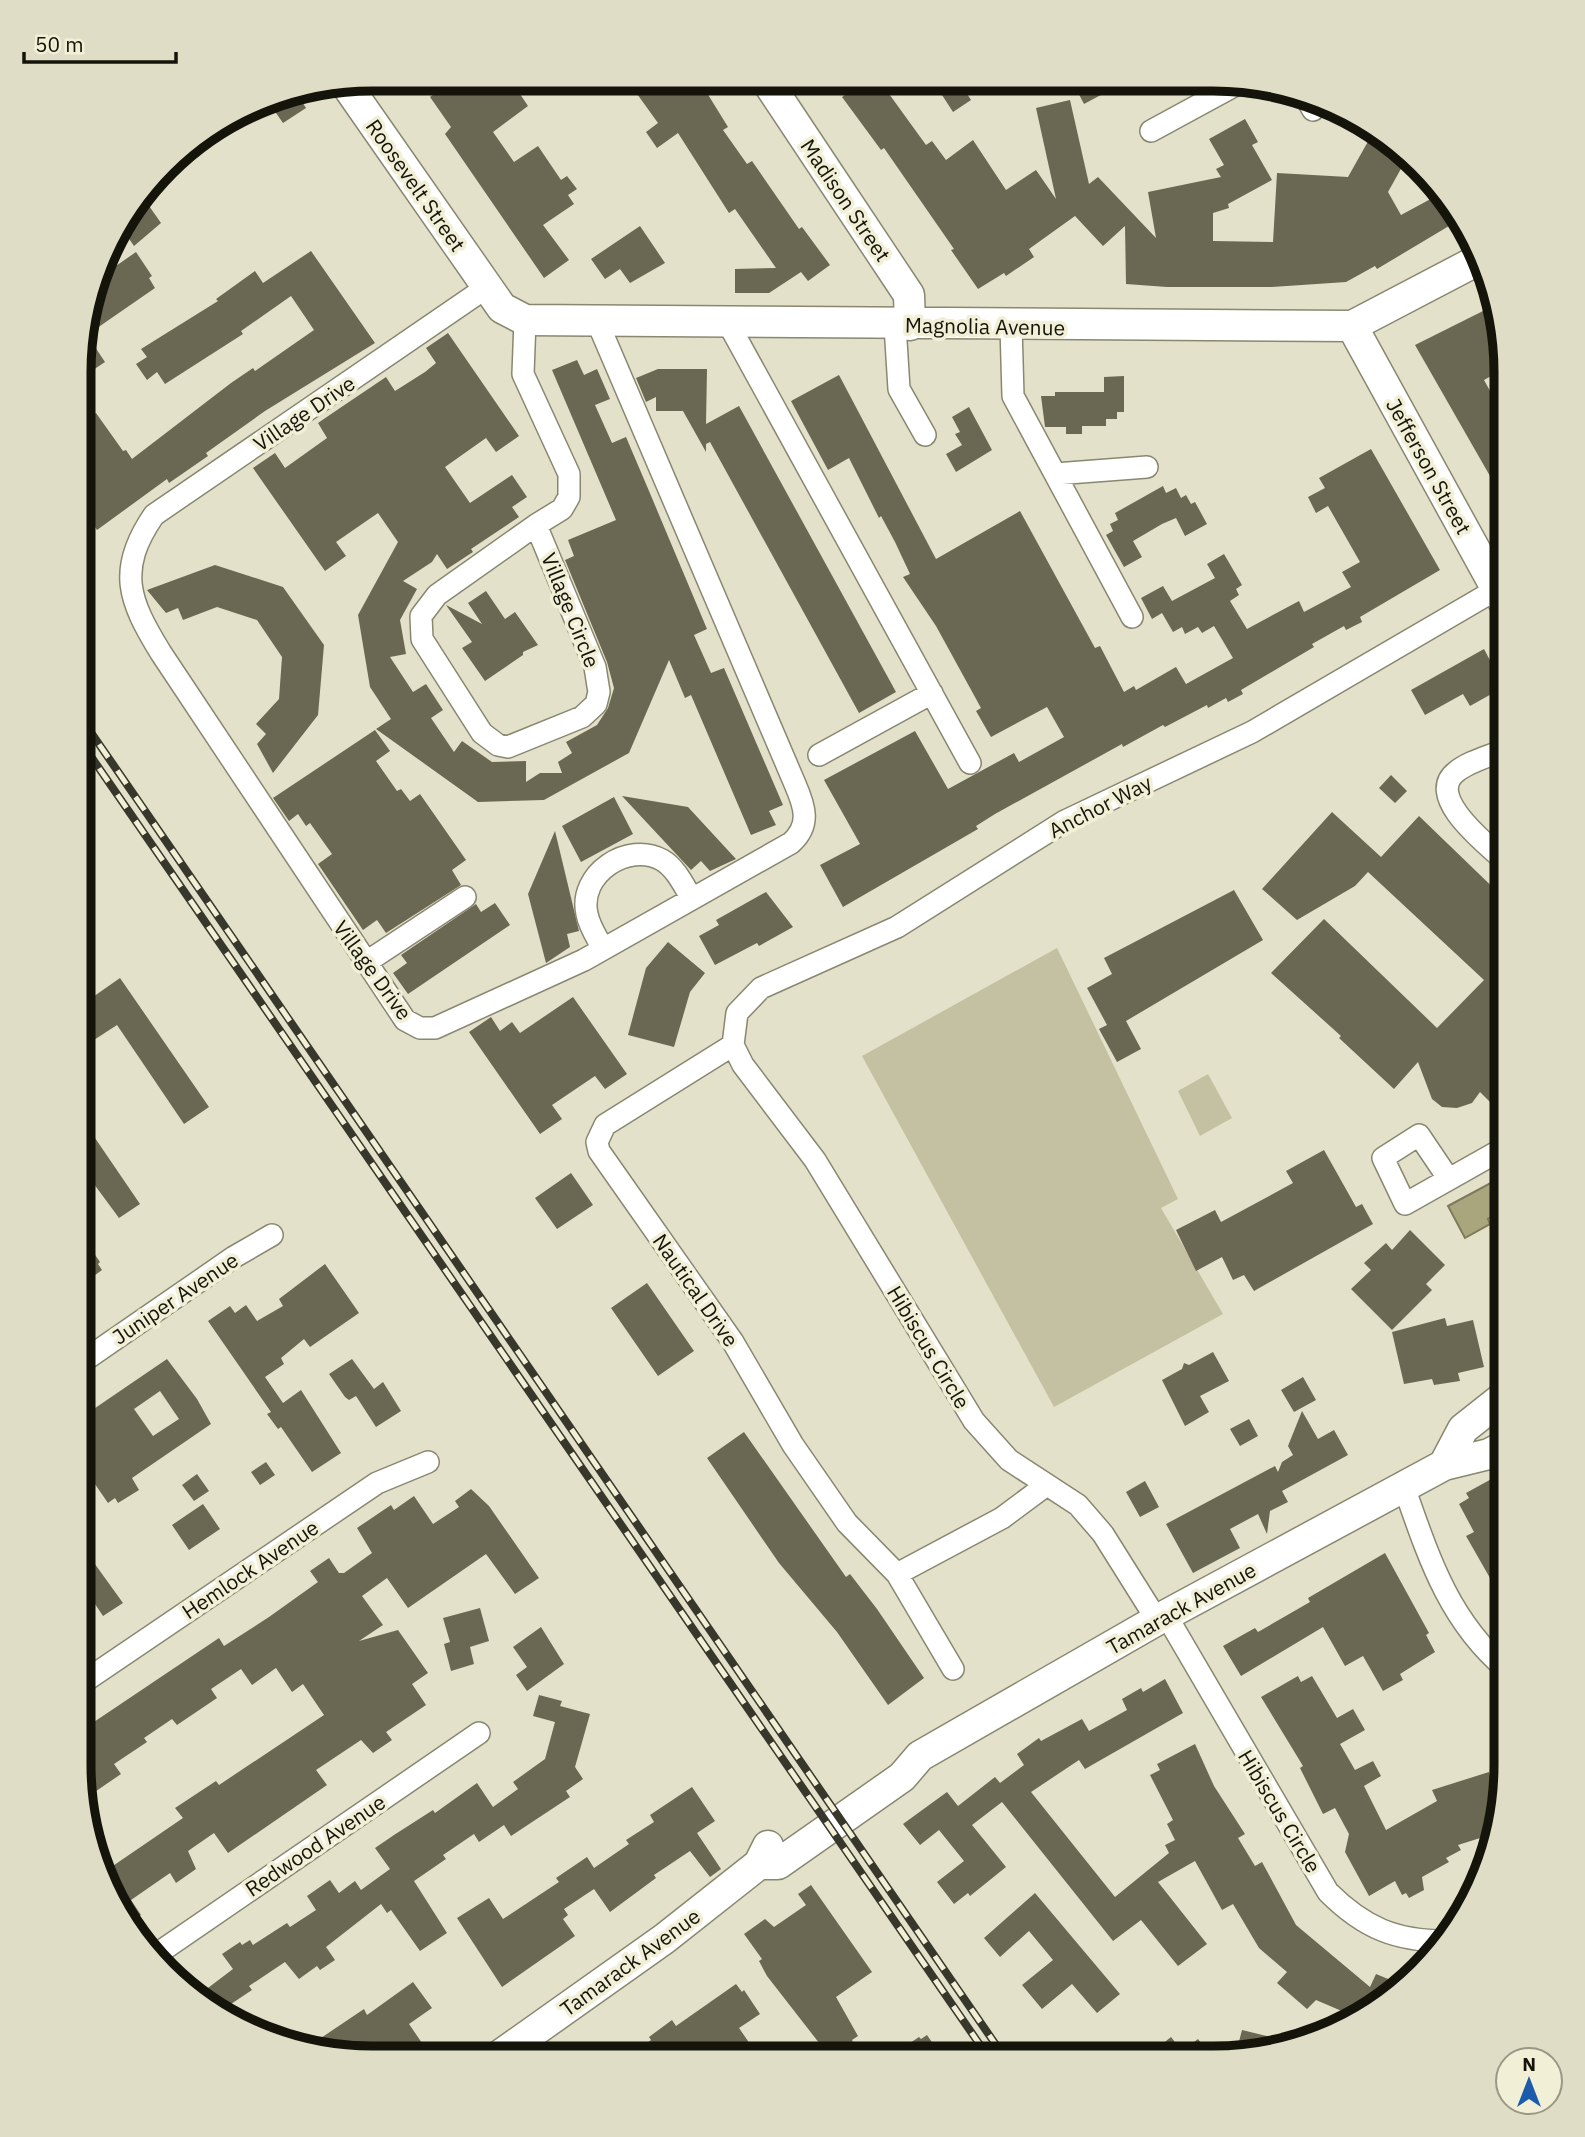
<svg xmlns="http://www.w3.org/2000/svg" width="1585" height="2137" font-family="'IBM Plex Sans',sans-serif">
<rect width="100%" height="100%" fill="#e3e1c9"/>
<!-- green -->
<path fill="#c4c1a2" d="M1057,948l121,251 -17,9 62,106 -169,93 -192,-351z
M1208,1074l24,44 -32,18 -22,-45z"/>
<!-- water -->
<path fill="#a9a67d" stroke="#7d7a5b" stroke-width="2" d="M1498,1179l8,13v17l-18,10 2,5 -25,14 -17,-32z"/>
<!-- building -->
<path fill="#6a6852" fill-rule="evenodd" d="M424,79h68l10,14 12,-8 14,21 -35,26 21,30 24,-16 23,34 6,-4 10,13 -9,6 6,9 -31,21 26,35 -25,18 -99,-144 6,-7 -21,-30 4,-3z
M627,80h72l29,47 -5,3 24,34 5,-3 47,68 3,-2 28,38 -22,16 -7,-9 -32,21h-34v-24l41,-1 -41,-59 -6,4 -51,-80 -21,15 -11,-16 12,-9z
M866,80h13l47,65 6,-4 14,19 27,-20 33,50 30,-20 20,29 -20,-91 34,-8 19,84 9,-7 58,61 -8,-46 73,-15 -5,-8 8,-4 -15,-26 36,-20 13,23 -6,3 20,35 -44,24 1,4 -16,5v28l60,1 4,-69 71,4 27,-48 16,10 16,19 -19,34 13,23 37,-20 14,17 -3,2 5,9 -77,46 -2,-3 -29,16 -74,5h-105l-41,-3 -1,-58 -22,20 -28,-30 -46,33 5,8 -28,19 -2,-3 -26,16 -27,-39 3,-1 -70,-101 -3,2 -39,-53z
M1072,81h55l-43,23z
M960,83l11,17 -18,12 -11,-17z
M295,91l11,17 -23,15 -16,-23 10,-6z
M139,200l4,5 4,-2 14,20 -27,23 -15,-22z
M640,226l25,37 -35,20 -10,-14 -15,10 -14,-20z
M311,251l64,92 -110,68 -59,42 2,3 -39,27 -2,-4 -70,51 -16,-23v-83l15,-11 27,38 3,-1 6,9 99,-76 22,-15 2,3 59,-41 -23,-34 -50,35 2,3 -78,50 -8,-12 -10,8 -11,-16 11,-7 -6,-8 77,-48 -2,-2 39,-28 8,12z
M136,252l16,24 -3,2 6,10 -68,47 18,27 -24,16v-45l19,-56z
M1491,307l10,43 -6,4 9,15 -20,11 22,40v84l-91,-159z
M448,333l71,103 -23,16 -10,-14 -41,29 25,36 42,-28 15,22 -15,10 7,10 -48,32 2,3 -26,17 -10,-15 -5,8 -29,19 14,8 -17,31 6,34 -16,3 23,35 13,-8 17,26 -12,8 23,34 8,-11 30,21 34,-1v21l14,-9h22l-4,-11 14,-9 -6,-11 31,-17 11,-17 6,-20 -7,-26 -42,-102 9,-4 -6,-16 48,-20 -64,-150 25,-10 7,15 13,-6 13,30 -15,6 17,38 14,-6 23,54 58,138 -13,6 17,38 13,-5 59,137 -14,6 7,14 -25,10 -60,-140 -6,3 -16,-38 -40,93 -85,47 -66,2 -102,-73 15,-10 -21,-32 -12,-72 40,-73 -20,-29 -42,29 10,14 -21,15 -72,-103 22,-15 10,15 42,-30 -9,-15 22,-15 46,-31 9,14 30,-19 11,-9 -10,-15z
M658,369h49l-1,55 33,-18 157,286 -37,21 -149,-271 -4,2v8l-23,-41h-27v-14l-10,5 -10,-24z
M839,375l97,184 84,-48 75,137 5,-2 24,46 10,-6 2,4 40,-23 10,17 47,-26 -19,-32 -12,7 -4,-6 -13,7 -3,-7 -9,5 -11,-19 -10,6 -11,-21 22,-12 9,15 43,-23 -8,-14 17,-10 18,31 -6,4 3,6 -9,6 17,28 52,-28 5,11 47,-25 -9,-15 18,-10 -32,-56 -12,7 -8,-16 17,-9 -6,-10 52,-29 69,121 -80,47 2,5 -16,8 -2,-4 -32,18 2,3 -73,43 2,4 -15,8 -2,-4 -18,10 -1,-3 -42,22 -2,-2 -40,22 -1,-3 -127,70 -19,12 2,3 -135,78 -23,-42 40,-21 -36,-64 91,-49 33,58 66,-36 5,9 45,-25 -17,-30 -56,30 -15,-26 5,-3 -45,-82 -33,-49 7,-3 -15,-32 -14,-26 -2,2 -30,-60 -21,12 -37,-69z
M1124,376v36h-7v7h-11v7h-24v8h-16v-7h-21l-4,-31h14v-4h49v-15z
M969,407l23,43 -36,22 -10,-18 16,-9 -7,-11 5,-2 -8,-15z
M1163,486l3,7 10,-5 5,10 5,-3 5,9 4,-2 12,22 -22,12 -9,-18 -14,6 -29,17 9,16 -18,10 -18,-32 7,-4 -3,-7 8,-4 -3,-7z
M215,565l68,22 41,58 -6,70 -45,58 -16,-29 9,-10 -10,-10 23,-25 3,-42 -25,-37 -40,-13 -34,13 -5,-12 -12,5 -19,-23z
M486,591l19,28 10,-7 23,33 -15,7v3l-38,26 -23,-33 10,-6 -26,-37 36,19 -14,-21z
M1484,649l20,38 -34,19 -7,-12 -38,21 -14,-25z
M375,730l15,21 -14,10 21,30 4,-2 9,12 10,-7 46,66 -14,10 9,15 -75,48 -9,-13 -14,10 -45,-66 14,-10 -22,-31 -4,3 -8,-12 -9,7 -16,-23z
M1391,775l16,16 -12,12 -16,-15z
M622,796l66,11 48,52 -26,12 -9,-10 -10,9z
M614,797l19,37 -52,28 -19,-36z
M1332,812l49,45 38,-41 87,84v218l-26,-26 -8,11 -15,5 -15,-1 -10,-8 -14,-37 -24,27 -55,-51 2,-2 -70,-63 53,-54 113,109 47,-48 -116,-108 -13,14 -58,34 -35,-31z
M555,831l24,100 -12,3 3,13 -24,16 -18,-69z
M1234,890l29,50 -137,81 15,28 -24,13 -18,-33 8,-4 -20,-37 25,-14 -8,-16z
M766,892l27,35 -34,19 -2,-3 -42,22 -16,-29 20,-11 -3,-5z
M495,903l15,22 -102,69 -15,-21 14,-10 -6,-8 75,-51 5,8z
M668,942l37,31 -15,19 -16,55 -46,-12 18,-67z
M120,978l89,129 -25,17 -67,-99 -37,24v-43z
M573,997l54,77 -22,15 -10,-13 -43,29 10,14 -22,15 -71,-102 22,-15 9,14 12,-9 8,11z
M80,1116l60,88 -21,14 -39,-53z
M1324,1150l32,57 6,-3 11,20 -119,67 -10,-16 -11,5 -11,-23 -26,14 -20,-41 39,-20 6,12 72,-39 -7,-12z
M571,1173l22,32 -36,24 -22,-31z
M1410,1230l35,35 -19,19 6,6 -40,40 -41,-41 20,-19 -7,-7 22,-20 6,7z
M80,1233l20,29 -2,2 4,6 -22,16z
M325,1264l34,49 -49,34 -6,-8 -23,19 3,6 -19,13 18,26 18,-13 40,63 -29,19 -31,-45 -3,2 -11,-15 4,-2 -63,-91 22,-15 5,7 11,-8 11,16 26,-15 -4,-7z
M647,1283l47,68 -36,25 -47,-68z
M1445,1318l2,8 26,-6 11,47 -26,6 2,8 -26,4 -2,-6 -28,5 -12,-52z
M1213,1352l16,29 -29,15 9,16 -24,14 -23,-46 20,-11 2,-6 5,2z
M167,1359l30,40 14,25 -79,54 7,12 -21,13 -3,-5 -7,5 -29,-42v-42zM160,1391l19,28 -26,17 -19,-27z
M352,1359l22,30 9,-7 18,29 -25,16 -20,-31 -7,4 -4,-3 -16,-23z
M1303,1377l13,23 -22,12 -13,-22z
M1302,1411l16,28 16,-9 14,25 -66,36 6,11 -18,9 -3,23 -9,-20 -28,15 10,19 -47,25 -27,-49 109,-58 3,6 4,-10 11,-7 -5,-9z
M1249,1419l9,17 -18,10 -10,-17z
M744,1432l102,145 4,-3 27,35 47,69 -36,27 -51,-73 -58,-69 -72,-105z
M266,1462l9,13 -15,10 -9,-13z
M1506,1471v135l-40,-70 8,-4 -15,-28 10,-6 -3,-5z
M197,1474l12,17 -15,10 -12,-16z
M1145,1481l14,26 -19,10 -14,-25z
M471,1489l18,17 50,72 -24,16 -29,-40 -78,54 -21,-30 -25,18 21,29 -24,16 39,-11 30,43 -16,11 14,21 -40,27 6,8 -19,13 -12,-13 -45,30 11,15 -99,68 -14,-20 -26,18 8,18 -20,14 -6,-10 -39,27 10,15 -13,9 -19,-29 -5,-23 79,-54 -8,-10 41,-27 3,4 105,-70 -21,-31 -11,8 -16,-24 -24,17 -11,-16 -30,20 6,9 -40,27 -5,-6 -28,19 3,4 -33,22 7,10 -35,24 -7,-35 14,-9 -14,-22 140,-94 5,8 45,-29 49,-35 -8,-11 19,-13 10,15h5l28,-20 -15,-25 34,-23 3,5 20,-14 19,28 26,-17 -4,-6z
M203,1504l17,25 -31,21 -17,-25z
M79,1542l44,61 -20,13 -10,-15 -14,9z
M1385,1553l44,80 -3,2 9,17 -35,22 3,6 -20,11 -20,-35 -18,10 -22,-39 -82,49 -18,-30 32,-18 3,4 52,-30 -2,-4z
M480,1608l9,33 -19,6 4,17 -23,7 -7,-27 6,-2 -7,-24z
M541,1627l23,37 -37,27 -11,-16 11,-8 -14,-20z
M1298,1676l3,6 11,-6 25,42 16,-9 12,21 -25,14 15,26 18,-9 8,15 -17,10 22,44 51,-29 -5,-11 57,-18 3,13 14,-4 -10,52 -38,12 3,5 -15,8 3,4 -27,15 2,13 -15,8 -3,-5 -4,2 -7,-14 -26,15 -24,-44 4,-18 -14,-26 -12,6 -23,-46 3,-2 -42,-69z
M1165,1679l18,34 -98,56 -6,-9 -48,32 84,105 54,-44 -4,-8 10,-5 -8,-16 6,-4 -23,-45 10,-5 -3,-6 38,-20 19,42 31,48 -7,4 17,28 7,-4 34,63 74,62 6,-13 22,9 -5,12 -35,23 -42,-18 -9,9 -30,-26 10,-11 -28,-24 -26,-44 -11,6 -27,-49 -37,21 49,62 -29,22 -37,-46 -28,21 -111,-139 -30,23 34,42 -36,29 -2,-3 -14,11 -17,-22 27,-21 -25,-31 -19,15 -17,-21 44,-32 11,14 37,-29 5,6 24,-18 -7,-11 22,-16 2,3 41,-22 7,12 38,-21 -5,-11 19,-11 2,4z
M539,1695l23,6 -2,5 30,8 -15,53 8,12 -17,12 4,6 -59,39 -7,-11 -25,17 -5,-8 -31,21 3,4 -32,22 33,52 -27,18 -29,-41 -4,3 -6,-9 -55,43 9,13 -15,10 -3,-4 -18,13 -14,-17 -36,24 3,4 -33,22 -23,-15 37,-28 -11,-15 18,-12 2,3 8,-5 3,5 34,-22 3,4 26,-17 -9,-14 23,-16 9,13 16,-12 6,9 29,-21 -15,-21 19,-13 39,-25 2,3 42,-30 16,24 25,-18 -5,-7 32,-23 10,-37 -22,-6z
M692,1787l23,34 -18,12 24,36 -11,8 -20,-26 -36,24 2,3 -46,34 -16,-23 -30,20 4,6 -5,4 12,17 -73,51 -45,-69 32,-20 14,21 56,-37 -3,-4 31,-21 7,11 35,-24 -3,-4 28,-18 -4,-7z
M811,1885l61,87 -36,25 22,39 -6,4 9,17h-31l-63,-81 -8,-15 3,-2 -18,-25 21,-15 9,8 32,-22 -8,-11z
M1035,1893l85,101 -23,19 -25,-29 -30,25 -20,-24 31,-25 -24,-29 -29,26 -16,-19z
M413,1982l19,26 -23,16 13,19 -19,13h-69l-25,-10 55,-37 3,6z
M736,1984l6,8 2,-2 16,24 -21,14 20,29h-109l-7,-11 8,-6 -2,-3 23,-17 4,6z
M1242,2030l45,11 -51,12z
M927,2035l15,22h-53l30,-20 2,2z
M1171,2037l11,14 16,-12 15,19h-68z"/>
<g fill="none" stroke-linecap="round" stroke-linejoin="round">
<defs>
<path id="street" d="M1305,96l8,14
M1151,131l92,-50
M487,287l-333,228c-38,55 -25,86 7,138l244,367 15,8h15l149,-68 207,-117c20,-18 14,-36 4,-59l-198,-463
M525,320l-2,54 46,100v23l-7,12 -26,16
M728,323l242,440
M895,325l4,64 26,46
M1011,326l2,70 119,221
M1055,474l92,-7
M536,525l59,142 4,25 -3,12 -14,13 -74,30 -10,-2 -16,-12 -60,-94 -1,-23 16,-21z
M819,755l113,-62
M1506,862c-17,-16 -82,-65 -50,-90 13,-11 35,-16 50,-23
M603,949c-5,-10 -14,-23 -16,-35 -9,-40 41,-73 75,-54 14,8 22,26 30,39
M365,963l100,-66
M733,1045l4,-32 24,-25 136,-61 168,-106 187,-89 245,-143
M733,1045l-128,80 -8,17 2,9 134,191 60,103 54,78 50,51 56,95
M733,1045l10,20 72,95 159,261 35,39 69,45 25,29 54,86
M1448,1178l-29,-43 -36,23 22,46 101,-57
M79,1364l155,-107 38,-22
M1404,1487c24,68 44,133 102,182
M897,1574l105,-56 43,-32
M1166,1615l162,277c36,36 68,49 118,49
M79,1685l298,-202 51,-21
M151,1958l328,-225"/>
<path id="secondary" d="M766,80l143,215 1,30
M345,83l157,225 23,12 827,6 128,-67
M1352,326l154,280
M1444,1465l19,-36 43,-34
M759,1864h19l124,-87 18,-21 237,-136 287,-155 45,-11 17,-9
M499,2056l165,-117 95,-75 9,-18"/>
</defs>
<!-- street casing -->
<use href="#street" stroke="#898770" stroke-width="24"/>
<!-- secondary casing -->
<use href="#secondary" stroke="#898770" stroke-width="33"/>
<!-- street -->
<use href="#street" stroke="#fff" stroke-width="21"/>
<!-- secondary -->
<use href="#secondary" stroke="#fff" stroke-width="30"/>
<defs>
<path id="rail" d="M81,718l924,1340
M81,742l908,1316"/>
</defs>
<!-- rail casing -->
<use href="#rail" stroke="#38372b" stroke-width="8"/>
<!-- rail -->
<use href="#rail" stroke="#f1efd6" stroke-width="5" stroke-dasharray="16" stroke-linecap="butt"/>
</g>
<g text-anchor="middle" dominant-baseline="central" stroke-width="7" stroke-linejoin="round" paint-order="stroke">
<!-- street labels -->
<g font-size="21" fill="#15140b" stroke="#f1efd6">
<text transform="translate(416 185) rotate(55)">Roosevelt Street</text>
<text transform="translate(846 200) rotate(56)">Madison Street</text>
<text transform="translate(985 326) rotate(1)">Magnolia Avenue</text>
<text transform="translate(304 413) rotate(-34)">Village Drive</text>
<text transform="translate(1429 466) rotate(61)">Jefferson Street</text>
<text transform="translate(571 610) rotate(68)">Village Circle</text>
<text transform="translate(1100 806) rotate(-27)">Anchor Way</text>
<text transform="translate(373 970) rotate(54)">Village Drive</text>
<text transform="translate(696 1290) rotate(55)">Nautical Drive</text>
<text transform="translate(175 1298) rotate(-34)">Juniper Avenue</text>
<text transform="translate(929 1347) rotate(59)">Hibiscus Circle</text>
<text transform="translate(250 1569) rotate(-34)">Hemlock Avenue</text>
<text transform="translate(1181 1608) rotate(-29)">Tamarack Avenue</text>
<text transform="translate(1280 1811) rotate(59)">Hibiscus Circle</text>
<text transform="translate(315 1845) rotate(-34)">Redwood Avenue</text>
<text transform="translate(630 1962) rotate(-36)">Tamarack Avenue</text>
</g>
</g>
<!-- crop -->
<path d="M0 0H1585V2137H0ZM372 91H1213A281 281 0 0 1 1494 372V1765A281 281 0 0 1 1213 2046H372A281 281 0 0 1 91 1765V372A281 281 0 0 1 372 91Z" fill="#dfddc6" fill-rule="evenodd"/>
<path fill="none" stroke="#15140b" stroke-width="9" d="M372 91H1213A281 281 0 0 1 1494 372V1765A281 281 0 0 1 1213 2046H372A281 281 0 0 1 91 1765V372A281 281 0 0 1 372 91Z"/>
<!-- north arrow -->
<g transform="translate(1529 2081)"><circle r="33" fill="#f1efd6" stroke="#999785" stroke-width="2"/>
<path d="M0-5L12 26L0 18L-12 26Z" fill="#1c5bac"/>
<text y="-10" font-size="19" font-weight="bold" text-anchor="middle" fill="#15140b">N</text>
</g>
<!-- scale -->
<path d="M24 52v10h152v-10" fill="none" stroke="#15140b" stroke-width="3.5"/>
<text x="35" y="52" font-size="21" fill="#15140b" stroke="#f1efd6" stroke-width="5" paint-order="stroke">50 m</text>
</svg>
